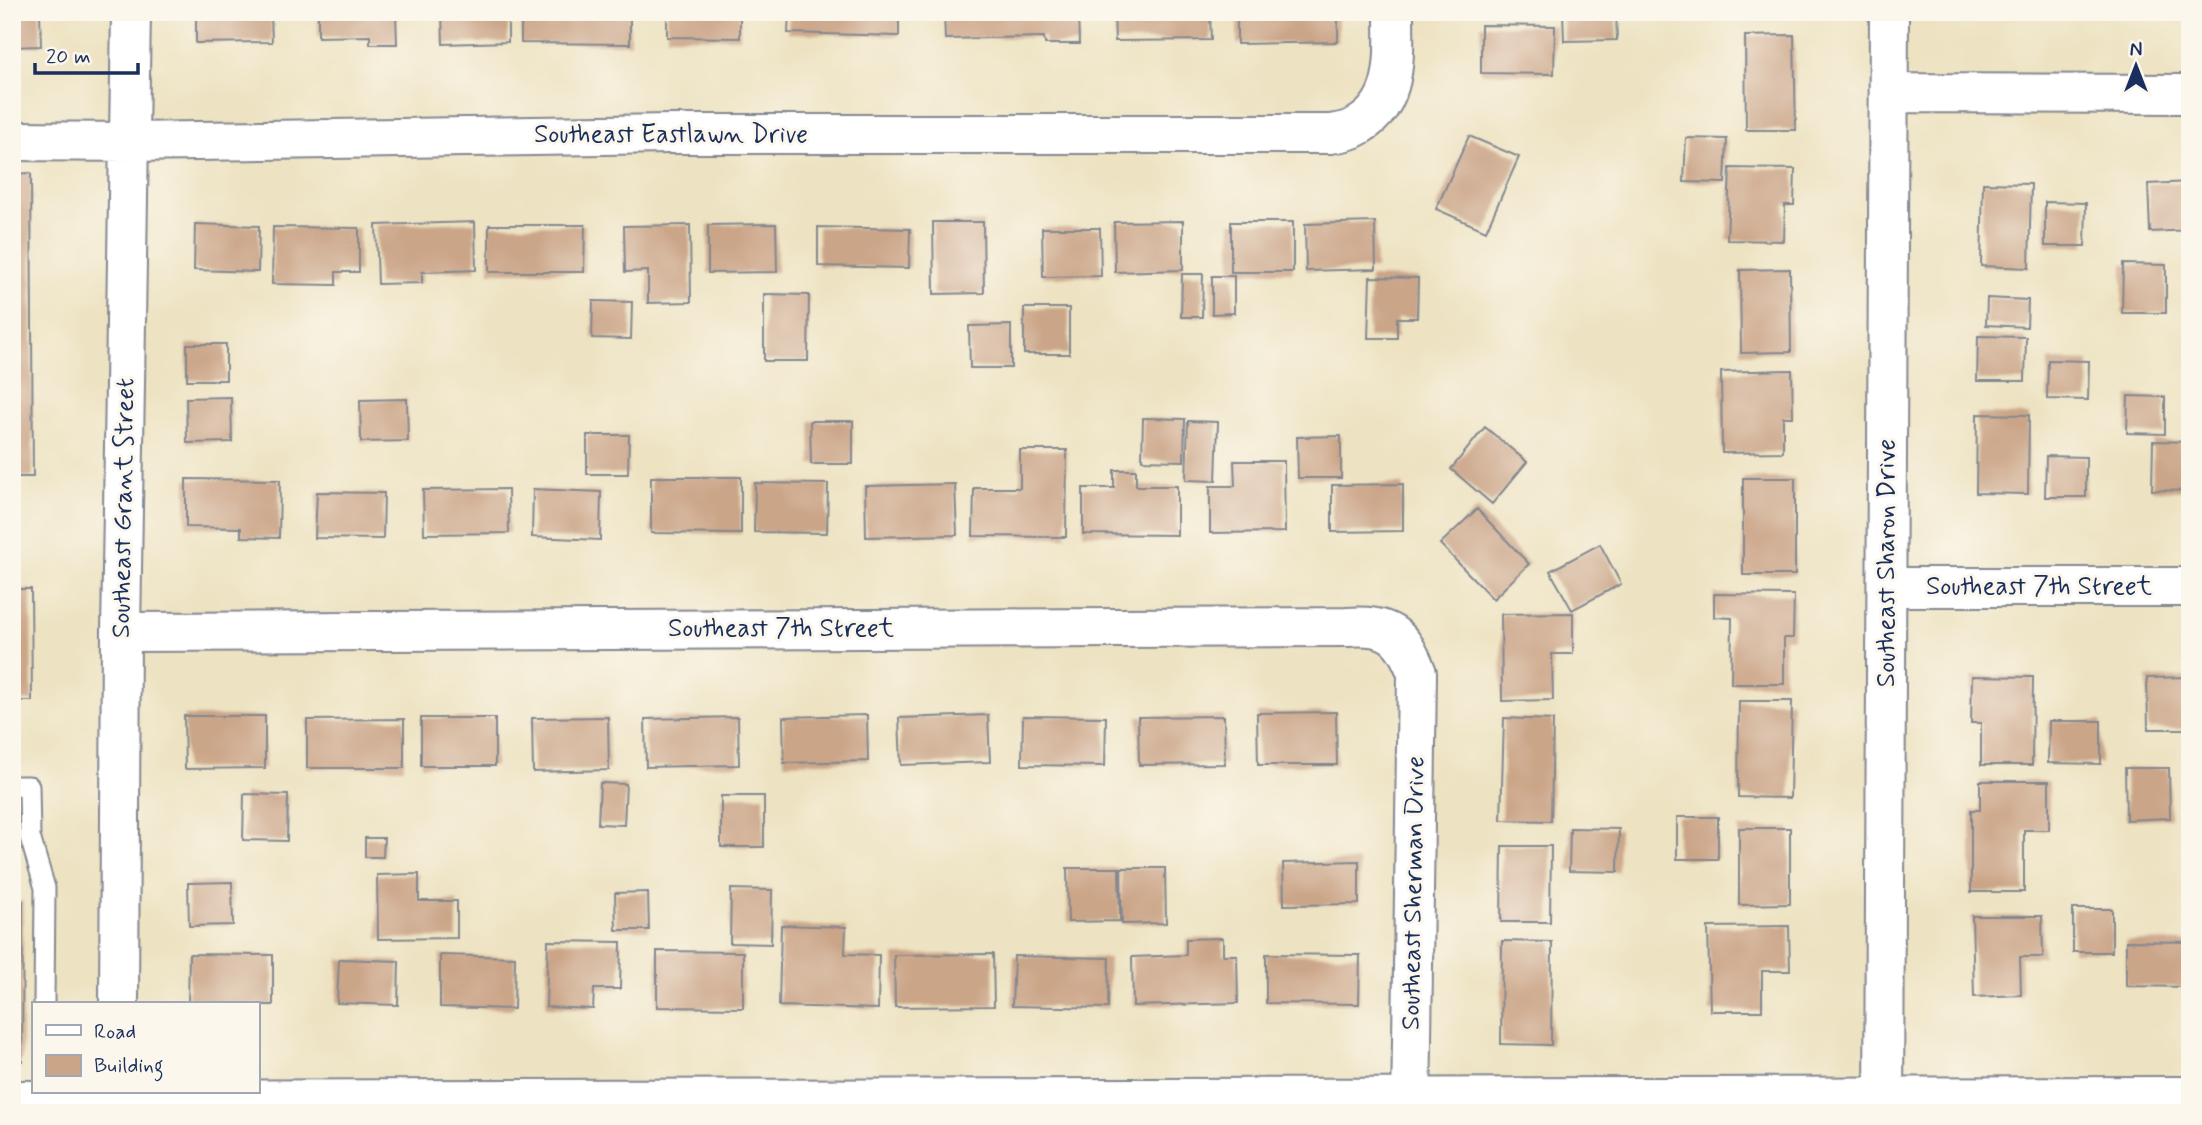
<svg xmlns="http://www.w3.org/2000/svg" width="2202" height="1125" font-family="Mynerve,sans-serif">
<rect width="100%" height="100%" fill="#fbf7ec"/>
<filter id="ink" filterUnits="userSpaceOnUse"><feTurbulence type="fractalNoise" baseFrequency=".0143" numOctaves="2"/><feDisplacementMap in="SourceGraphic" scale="14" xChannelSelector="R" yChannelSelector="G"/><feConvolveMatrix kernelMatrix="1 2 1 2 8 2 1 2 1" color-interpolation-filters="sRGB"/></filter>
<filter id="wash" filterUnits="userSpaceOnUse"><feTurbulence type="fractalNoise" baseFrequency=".00686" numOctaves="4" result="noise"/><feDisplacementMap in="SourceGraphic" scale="28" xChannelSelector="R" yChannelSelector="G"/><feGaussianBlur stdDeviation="1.57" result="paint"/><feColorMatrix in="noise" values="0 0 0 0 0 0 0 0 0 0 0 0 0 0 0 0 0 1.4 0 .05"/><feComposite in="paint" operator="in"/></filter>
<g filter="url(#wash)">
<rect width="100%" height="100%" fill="#ede2c1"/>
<g id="blocks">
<!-- building -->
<path fill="#cba588" d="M12,12h28l1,34 -29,1z
M196,12h75l1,30 -76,1z
M318,12h78l1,32h-27v-8l-52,1z
M442,12h66v30l-65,2z
M521,12h109v32l-109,-1z
M667,12h73v26l-73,-1z
M789,12h110v24l-111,-3z
M944,12h134l1,32h-34l-1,-7 -99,2z
M1114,12h96l1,28 -96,1z
M1237,12h101v30l-101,2z
M1563,12h53l1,28 -53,1z
M1726,12h55v6l-55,-1z
M1481,25l74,1 -1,48 -73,-1z
M1794,35l2,95h-50l-1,-94z
M1469,136l50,21 -33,74 -50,-22z
M1686,138l41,1 -2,44 -41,-1z
M1730,168l65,1 -1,36h-9l-1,36 -57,-1z
M31,173l2,304h-21v-303z
M2190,182v48l-40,2 -2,-48z
M1983,183l48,1 -2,84 -48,-2z
M2045,202l41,1 -1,43h-40z
M1183,221v49l-68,2 -1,-50z
M475,222l1,48 -54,2v11l-44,1 -2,-59z
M933,222h50l1,71 -50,1z
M1231,222h62v50h-62z
M1375,222l1,47 -70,2 -1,-47z
M195,224l64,2 -1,46 -64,-2z
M776,224l1,48 -69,1v-48z
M489,225h96l-1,47h-95z
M690,225l1,77 -43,1v-32l-23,1 -1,-46z
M273,227l86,1v44h-23v13l-64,-1z
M818,227l92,2 -1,39 -91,-2z
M1042,228h58l1,48 -58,1z
M2123,264l43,1v48h-44z
M1790,269l1,83 -50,1 -1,-83z
M1182,274h21l-1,43h-21z
M1212,276h22v37l-22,1z
M1370,277l48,1 -1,40h-20v20h-29z
M764,294l45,1 -1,66h-44z
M1987,298l41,2 -1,27 -41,-2z
M593,301l39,1 -1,37 -39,-1z
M1024,308h45v46h-45z
M1011,325v43h-41l-1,-42z
M1978,336l48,1 -1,44h-48z
M187,344h39v36h-39z
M2048,360l41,1 -1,39 -41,-1z
M1792,370l1,47h-10v35l-61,1 -1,-81z
M2128,396l37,1v37l-38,-1z
M231,397l1,45 -45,1 -1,-45z
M407,399l1,42 -47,1 -1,-42z
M1977,414l52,1 -1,79 -52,-1z
M1143,418l42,1 -1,42 -42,-1z
M810,421h43v43h-42z
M1188,421l30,1 -2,59 -30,-1z
M1485,427l42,35 -35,42 -41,-35z
M587,435h42l-1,39h-41z
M1341,436v42h-43l-1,-41z
M2153,441l37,1v49l-38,-1z
M1020,450h47l-1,87 -93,-1 1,-48h46z
M2046,456l40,1v40h-41z
M1234,461h50l1,71 -75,1v-47h25z
M1114,470h22v16h41v49l-94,-1v-46h31z
M651,477h90v57l-90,-1z
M1743,478h52v97h-52z
M186,479l94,1 -1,58 -38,-1v-9l-55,-1z
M755,483l73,1 -1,49 -73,-1z
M955,484l2,51 -91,2 -1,-51z
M1403,484v47l-71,1v-47z
M508,489l1,44 -85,1 -1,-44z
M533,489l68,3 -1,48 -68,-3z
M317,492l67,1 -1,46 -68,-1z
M1477,509l52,55 -36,35 -53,-55z
M1600,544l21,40 -49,26 -22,-39z
M12,589h19l1,112h-20z
M1714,594l80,1 -1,43h-9v46h-53l1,-66 -18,-1z
M1573,613v41h-21l1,46 -51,1 -1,-87z
M1972,676l61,1 -1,88h-51v-42h-10z
M2190,677v52h-42l-1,-51z
M1739,701h53l-2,97 -52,-1z
M1336,712l1,53h-79l-1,-52z
M867,715l1,46 -84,2 -1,-46z
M988,715l2,47 -89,3 -2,-47z
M184,716h81v52l-80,1z
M1023,716l83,1 -1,49 -83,-1z
M1224,716l1,48 -86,1 -1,-48z
M608,717l1,53 -76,2 -1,-54z
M738,717l1,48 -93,2 -1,-48z
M421,718h74v48h-74z
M1504,718l49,2 -2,101 -50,-1z
M404,719v49h-97v-48z
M2049,721h52v43l-53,-1z
M2125,768h44l1,50 -44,2z
M1980,781h69v49h-25v62h-53v-82h9z
M600,783l26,1 -2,41 -26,-1z
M244,794l44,1 -1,46 -44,-1z
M721,796h43v51h-43z
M1677,817h41v42h-41z
M1570,828l49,1 -1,43 -49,-1z
M1739,828h51v76l-51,1z
M365,838h19l-1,19h-18z
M1502,846h49l-1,76h-49z
M1359,861v43l-75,1 -1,-42z
M1067,868h52l1,53 -52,1z
M1121,868h44l1,55 -44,1z
M419,874v27h38v37l-79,1 -1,-64z
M232,882l1,43 -44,1 -1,-43z
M731,889l41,1 -1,54 -41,-1z
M648,892l1,38h-33l-1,-37z
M12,901h11l-1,160h-10z
M2073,909h39v43h-39z
M1972,916h70l1,41h-23l1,38 -47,2z
M781,925l65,2 -1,27 34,1 -1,54 -99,-3z
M1789,926l1,45h-28v40h-52l-2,-84z
M1223,938v17h14l1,48 -105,3 -1,-49 54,-2v-16z
M548,941l73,1 -1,47h-26l-1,20 -47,-2z
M1502,941l50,1 -1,103 -50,-1z
M2126,941l64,1v45l-64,-1z
M657,951l86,1v56l-86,-1z
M189,954l84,1v50l-85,-1z
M993,954l1,52 -99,1 -1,-52z
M1266,954l94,1 -1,49 -93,-1z
M440,955l75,2 -1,52 -74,-2z
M1014,956l95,2 -1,50 -96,-2z
M339,959l60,2 -1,44 -61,-2z"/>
</g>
</g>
<g filter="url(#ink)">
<use href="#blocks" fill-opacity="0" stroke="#848890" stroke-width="2"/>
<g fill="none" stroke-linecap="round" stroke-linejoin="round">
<defs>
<path id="service" d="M12,786h17l1,51 15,51 -1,116"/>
<path id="minor" d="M1889,93l301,1
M12,141l118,1 541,-8h659c7,-1 15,-2 22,-5 48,-22 42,-73 42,-117
M1888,587h302
M121,632l1226,-5c42,-3 55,7 70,46l-6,440
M119,1004l2,-372 10,-620
M12,1100l2178,-4
M1884,1113l5,-1101"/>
</defs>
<!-- service casing -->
<use href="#service" stroke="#848890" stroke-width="23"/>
<!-- minor casing -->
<use href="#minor" stroke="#848890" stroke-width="42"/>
<!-- service -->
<use href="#service" stroke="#fff" stroke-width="19"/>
<!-- minor -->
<use href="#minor" stroke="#fff" stroke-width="38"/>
</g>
</g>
<g text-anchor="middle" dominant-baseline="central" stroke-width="6" stroke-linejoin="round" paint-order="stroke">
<!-- street labels -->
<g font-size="26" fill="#1b2f5e" stroke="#fbf7ec">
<text x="671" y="135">Southeast Eastlawn Drive</text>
<text transform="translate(124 508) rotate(-89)">Southeast Grant Street</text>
<text transform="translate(1887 563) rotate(-90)">Southeast Sharon Drive</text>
<text x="2039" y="587">Southeast 7th Street</text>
<text x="781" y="629">Southeast 7th Street</text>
<text transform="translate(1414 893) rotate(-89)">Southeast Sherman Drive</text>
</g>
</g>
<!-- margin -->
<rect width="2202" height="1125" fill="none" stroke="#fbf7ec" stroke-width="42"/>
<!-- legend -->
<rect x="32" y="1002" width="228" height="91" fill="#fbf7ec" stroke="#a1a7b3" stroke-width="2"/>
<rect x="46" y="1025" width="35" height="10" fill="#ffffff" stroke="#a1a7b3" stroke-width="2"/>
<text x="94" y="1038" font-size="21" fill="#1b2f5e">Road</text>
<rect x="46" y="1055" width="35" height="21" fill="#cba588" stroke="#a1a7b3" stroke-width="2"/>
<text x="94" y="1072" font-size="21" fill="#1b2f5e">Building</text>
<!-- north arrow -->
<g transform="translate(2136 66)" stroke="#fbf7ec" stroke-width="5" paint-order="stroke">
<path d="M0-5L12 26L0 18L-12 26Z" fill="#1b2f5e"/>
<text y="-10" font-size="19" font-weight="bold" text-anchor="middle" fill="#1b2f5e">N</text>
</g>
<!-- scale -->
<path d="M35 63v10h103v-10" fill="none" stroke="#1b2f5e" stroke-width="3.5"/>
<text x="46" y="63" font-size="21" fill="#1b2f5e" stroke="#fbf7ec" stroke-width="5" paint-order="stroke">20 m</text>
</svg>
